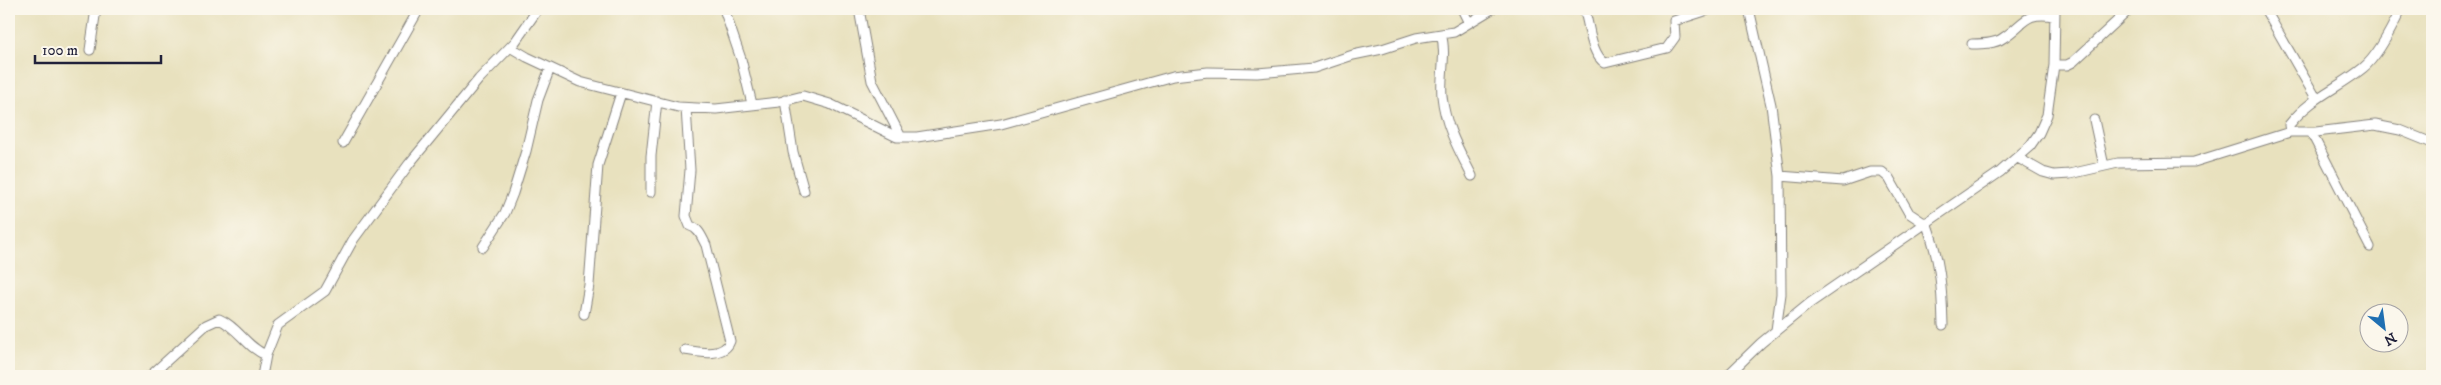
<svg xmlns="http://www.w3.org/2000/svg" width="2441" height="385" font-family="'IM FELL DW Pica',serif">
<rect width="100%" height="100%" fill="#fbf7ec"/>
<filter id="ink" filterUnits="userSpaceOnUse"><feTurbulence type="fractalNoise" baseFrequency=".02" numOctaves="2"/><feDisplacementMap in="SourceGraphic" scale="10" xChannelSelector="R" yChannelSelector="G"/><feConvolveMatrix kernelMatrix="1 2 1 2 8 2 1 2 1" color-interpolation-filters="sRGB"/></filter>
<filter id="wash" filterUnits="userSpaceOnUse"><feTurbulence type="fractalNoise" baseFrequency=".0096" numOctaves="4" result="noise"/><feDisplacementMap in="SourceGraphic" scale="20" xChannelSelector="R" yChannelSelector="G"/><feGaussianBlur stdDeviation="1.12" result="paint"/><feColorMatrix in="noise" values="0 0 0 0 0 0 0 0 0 0 0 0 0 0 0 0 0 1.4 0 .05"/><feComposite in="paint" operator="in"/></filter>
<g filter="url(#wash)">
<rect width="100%" height="100%" fill="#e8e1be"/>
</g>
<g filter="url(#ink)">
<g fill="none" stroke-linecap="round" stroke-linejoin="round">
<defs>
<path id="minor" d="M724,9l17,50 11,45
M859,9l13,72 29,56
M1462,9l7,14
M1584,9c6,16 6,44 21,54l62,-15 8,-11 -1,-16 37,-12
M1749,9l22,96 9,71 1,118 -5,36
M2265,9l51,89
M1441,34c6,19 -1,42 1,62 3,30 17,54 30,80
M1972,44c9,0 23,0 31,-6 22,-14 21,-27 51,-22
M510,47l17,10 53,25 98,25 38,2 63,-7 24,-6 27,8 67,33h20l84,-13 172,-48 35,-4 49,1 57,-5 39,-13 29,-6 34,-11 38,-6 38,-23
M90,50l6,-41
M2054,65h13l6,-3 57,-53
M785,100l8,52 11,39
M2094,120l10,46
M2290,132l-1,-7c22,-28 48,-36 74,-57 15,-12 30,-42 38,-59
M2311,132l59,115
M343,143l76,-134
M2018,158l25,14 11,3 16,-1 48,-11 76,-1 96,-30h26l59,-7 25,5 32,13
M1780,176l63,5 27,-9h12l7,6 20,35 15,10
M651,192v-36l6,-55
M1926,222c14,38 16,63 17,103
M483,247l22,-34 8,-20 13,-42 12,-51 12,-32
M584,314l5,-29 9,-120 23,-72
M685,350c13,2 39,8 45,-9l-24,-96c-4,-7 -7,-17 -16,-19l-4,-10 4,-46 -4,-62
M150,376l56,-51 13,-6c19,8 28,29 47,36
M262,376l4,-21 12,-30 47,-34 28,-51 56,-76 70,-85 36,-37 23,-33
M1727,376l34,-33 49,-40 190,-131 30,-26 9,-13 8,-18 7,-50 1,-56"/>
</defs>
<!-- minor casing -->
<use href="#minor" stroke="#85827c" stroke-width="11"/>
<!-- minor -->
<use href="#minor" stroke="#fff" stroke-width="9"/>
</g>
</g>
<!-- margin -->
<rect width="2441" height="385" fill="none" stroke="#fbf7ec" stroke-width="30"/>
<!-- north arrow -->
<g transform="translate(2384 328) rotate(151)"><circle r="24" fill="#fbf7ec" stroke="#a4a2a5"/>
<path d="M0-4L9 19L0 12L-9 19Z" fill="#1f6fb2"/>
<text y="-8" font-size="14" font-weight="bold" text-anchor="middle" fill="#22223b">N</text>
</g>
<!-- scale -->
<path d="M35 55v8h126v-8" fill="none" stroke="#22223b" stroke-width="2.5"/>
<text x="42" y="55" font-size="15" fill="#22223b" stroke="#fbf7ec" stroke-width="4" paint-order="stroke">100 m</text>
</svg>
